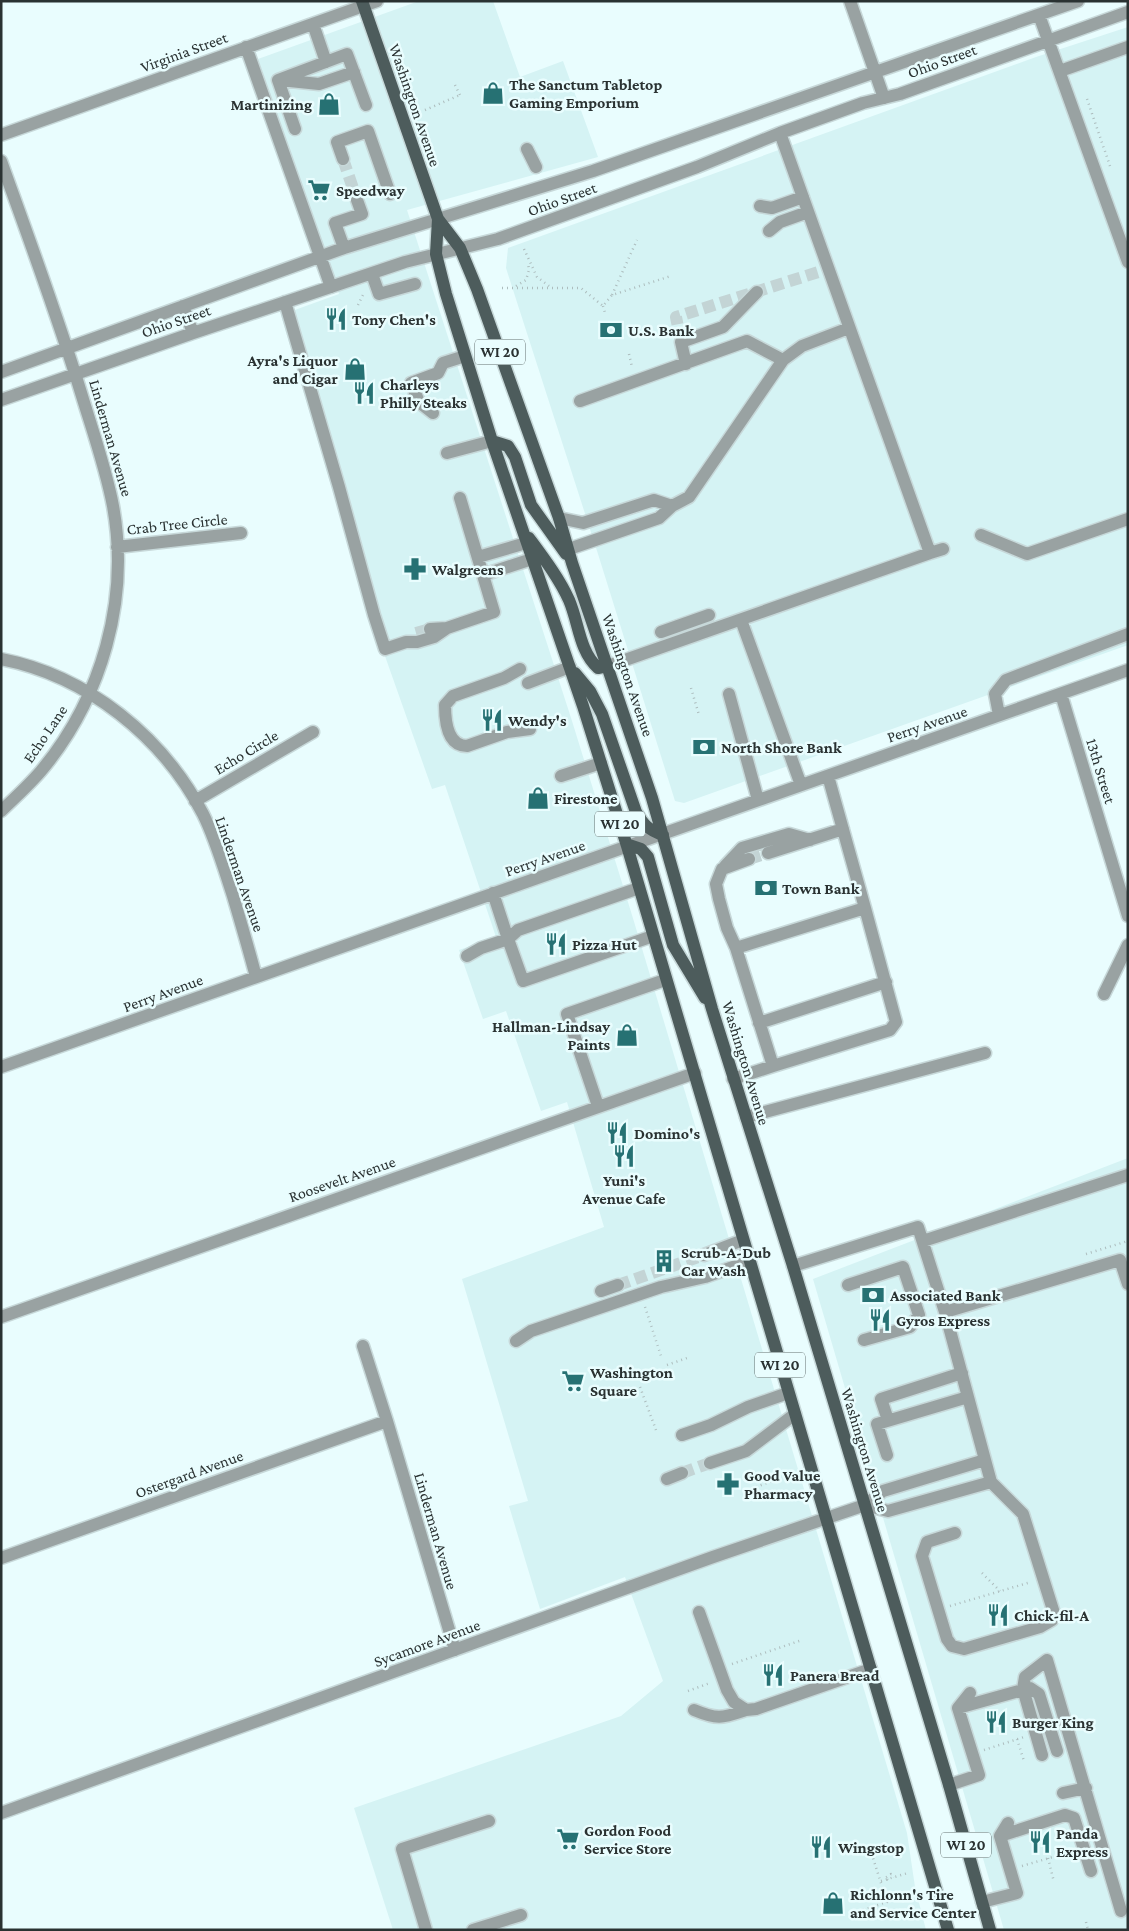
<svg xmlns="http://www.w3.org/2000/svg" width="1129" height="1931" font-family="'Crimson Pro',serif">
<rect width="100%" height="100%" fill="#e9fdfe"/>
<!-- built -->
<path fill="#d5f3f4" d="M419,1h74l27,76 43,-16 35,96 -191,53 165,511 60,194 275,918 8,54 11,43h-533l-39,-122 267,-92 42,-35 -38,-104 -85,32 -31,-103 19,-5 -66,-222 142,-52 -37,-125 -26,9 -35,-100 -23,8 -24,-69 37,-13 -51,-152 -13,4 -70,-198 -81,-276 58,-21 -81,-235z
M1128,27v618l-444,158 -9,-2 -77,-247 -92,-286 2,-20 528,-191z
M1128,1158v772h-124l-191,-651z"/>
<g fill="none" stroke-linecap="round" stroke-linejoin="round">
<!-- minor-tunnel -->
<path stroke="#c3d4d5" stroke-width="12" stroke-dasharray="12 6" stroke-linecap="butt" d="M343,159l14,41
M681,342l-5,-25 152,-48
M416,633l14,-4
M749,859l19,-6
M618,1285l86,-30
M682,1473l28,-10"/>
<defs>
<path id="minor" d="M850,1l34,97
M1039,15l89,247
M313,24l13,38
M246,47l85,240
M1060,71l68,-24
M280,80l39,4 35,-12
M295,129l-17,-49 69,-26 19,51
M1,135l376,-134
M527,149l9,18
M343,159l-6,-17 31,-11 22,63
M1,161c28,78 57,156 81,235 11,36 24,73 31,110 17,93 -11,192 -72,265 -12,14 -26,27 -40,40
M760,206l12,2 31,-11
M769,231l11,-9 28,-10
M344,248l-9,-25 27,-9 -5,-14
M372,274l7,20 36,-10
M285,302l54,185 35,128 11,34 21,-7h11l17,-5 13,-9
M183,306l10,27
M686,364l-5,-22 42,-15 34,-35
M1,372l343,-124 249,-77 485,-170
M1,400l192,-67 212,-71 93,-23 199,-72 83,-34 83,-30 37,-9 228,-82
M580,401l167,-60 36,19
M433,413l-14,-11 -8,-19 27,-10 5,-10 22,-7
M447,453l45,-12
M559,518l24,5 71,-23 18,6
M981,535l46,19 101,-35
M117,547l124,-14
M569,549l90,-31 13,-12 17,-9 94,-137 19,-14 47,-18
M930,553l13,-4
M478,557l48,-14
M483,575l49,-16
M741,620l60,165
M430,629l17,-1 47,-16 -34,-114
M661,632l48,-17
M1,659c87,17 162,78 202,155 13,26 21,55 30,82 8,27 16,54 23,81
M608,666l322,-113 -150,-420
M520,669l-16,9 -51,18 -8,9c0,15 2,41 22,41l40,-14 23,-3
M528,683l42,-16
M729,694l29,106
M1061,694l67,222
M999,715l-4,-21 11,-14 122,-46
M561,776l40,-13
M195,801l118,-69
M768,853l75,-24
M725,866l17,-18 47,-14 21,6
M639,888l-121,42 -10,9 15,42 130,-45
M736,948l-9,-20 -8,-29 -3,-15 6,-15 27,-10
M467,956l14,-8 27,-9 -15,-46
M1104,994l24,-49
M759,1023l127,-41
M773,1066l117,-36 6,-8 -31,-114
M1,1067l1127,-397
M733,1079l40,-13 -37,-118 129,-40 -37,-132
M598,1106l-31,-92 98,-34
M746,1117l239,-64
M923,1241l205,-66
M704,1255l39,-15
M793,1266l125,-39 27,85 175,-52 8,24
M848,1285l55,-18 16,48 -9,12 -46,13
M601,1291l17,-6
M945,1312l46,170 32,32 31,99 -2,7 -12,7 -76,22 -12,-3 -5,-7 -25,-83 5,-14 28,-9
M1,1317l694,-244
M516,1341l15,-10 130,-44 44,-10 45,-16
M363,1346l24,75 68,229
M888,1420l-7,-21 81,-26
M682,1435l29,-10 37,-18 40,-14
M887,1455l-10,-31 91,-27
M710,1463l36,-12 49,-37
M667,1479l15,-6
M865,1505l23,6 103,-29
M1,1558l386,-137
M699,1612l28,78 7,12 12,8 10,-1 115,-40
M958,1708l72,-20 9,6 18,57
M694,1710c24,10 28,8 52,0
M1042,1755l-19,-66 2,-12 22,-17 74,251
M949,1785l30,-10 -21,-67 12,-15
M1063,1793l23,-5
M1,1813l712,-256 152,-52 18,-14 102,-31
M1000,1836l65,-21 9,3 17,53
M982,1902l35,-9 -17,-57 8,-13
M426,1930l-24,-81 87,-28
M473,1930l48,-15"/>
<path id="major" d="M362,1l76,218 22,29 17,41 82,229 13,45 80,235 60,211 81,257 156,519 41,145
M438,219l-2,35 10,40 46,147 91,265 44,140 321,1084
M492,441l16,5 7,11 16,48 35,49
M529,538c14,19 30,40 40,62 10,23 10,51 29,68l10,-2
M575,673l15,18 12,23 34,98c7,12 12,18 27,23
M629,845l12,4 7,8 25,88 32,53"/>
</defs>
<!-- minor casing -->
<use href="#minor" stroke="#c7d8d9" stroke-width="15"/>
<!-- major casing -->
<use href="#major" stroke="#c7d8d9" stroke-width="15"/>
<!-- path -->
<path stroke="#adbdbe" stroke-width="2.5" stroke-dasharray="1 4" stroke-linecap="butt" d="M455,85l5,10
M1087,99l23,67
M425,110l35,-15
M524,249l13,28 12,9
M516,286l10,-6 3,-10 -1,-7
M502,288h79l22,18 9,-11 59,-19
M612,295l25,-55
M358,305l6,-12
M603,306l2,7
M629,354l3,13
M691,688l8,27
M1086,1254l42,-13
M645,1307l16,49
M667,1365l20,-7
M640,1387l16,43
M756,1487l37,-14
M982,1573l18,18
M950,1606l81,-24
M732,1664l70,-24
M688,1691l22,-8
M1017,1739l7,22
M984,1750l40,-13
M1048,1858l6,24
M1022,1866l48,-14
M888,1880l-3,-2 6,-4 3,3
M881,1881l27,-8
M863,1910l24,-8 -14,-44
M1086,1922l2,8"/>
<!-- minor -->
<use href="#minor" stroke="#99a2a2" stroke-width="12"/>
<!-- major -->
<use href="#major" stroke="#4d5c5c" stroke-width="12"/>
</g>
<!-- icons -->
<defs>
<symbol id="shop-bare" viewBox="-9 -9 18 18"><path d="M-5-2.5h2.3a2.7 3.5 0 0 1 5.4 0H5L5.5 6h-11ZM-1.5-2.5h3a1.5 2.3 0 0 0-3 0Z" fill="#267173" stroke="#e9fdfe" stroke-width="2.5" paint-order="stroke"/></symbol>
<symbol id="supermarket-bare" viewBox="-9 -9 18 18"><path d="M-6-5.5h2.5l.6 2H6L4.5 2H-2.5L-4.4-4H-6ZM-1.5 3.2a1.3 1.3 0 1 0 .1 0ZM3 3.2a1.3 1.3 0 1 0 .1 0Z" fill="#267173" stroke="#e9fdfe" stroke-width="2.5" paint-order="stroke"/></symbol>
<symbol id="restaurant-bare" viewBox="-9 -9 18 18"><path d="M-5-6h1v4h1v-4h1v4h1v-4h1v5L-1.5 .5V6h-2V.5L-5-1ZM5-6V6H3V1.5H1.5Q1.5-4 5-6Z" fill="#267173" stroke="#e9fdfe" stroke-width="2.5" paint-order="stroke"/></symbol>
<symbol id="bank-bare" viewBox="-9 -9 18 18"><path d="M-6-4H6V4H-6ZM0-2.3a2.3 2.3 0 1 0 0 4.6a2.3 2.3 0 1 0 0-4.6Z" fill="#267173" stroke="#e9fdfe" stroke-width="2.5" paint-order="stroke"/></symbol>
<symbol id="pharmacy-bare" viewBox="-9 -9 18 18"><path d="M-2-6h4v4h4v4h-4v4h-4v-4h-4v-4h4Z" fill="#267173" stroke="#e9fdfe" stroke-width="2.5" paint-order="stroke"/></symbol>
<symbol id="building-bare" viewBox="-9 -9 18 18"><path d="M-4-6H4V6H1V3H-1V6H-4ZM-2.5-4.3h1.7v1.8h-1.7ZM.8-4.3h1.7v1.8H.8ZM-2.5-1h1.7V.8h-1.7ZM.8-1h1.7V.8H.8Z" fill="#267173" stroke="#e9fdfe" stroke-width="2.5" paint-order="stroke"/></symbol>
</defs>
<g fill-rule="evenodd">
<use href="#shop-bare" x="477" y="77" width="32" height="32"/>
<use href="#shop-bare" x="313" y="88" width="32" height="32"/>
<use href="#supermarket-bare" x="303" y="174" width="32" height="32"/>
<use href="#restaurant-bare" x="320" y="303" width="32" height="32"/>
<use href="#bank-bare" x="595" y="314" width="32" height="32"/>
<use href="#shop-bare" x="339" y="353" width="32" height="32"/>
<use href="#restaurant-bare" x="348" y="377" width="32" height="32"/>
<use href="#pharmacy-bare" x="399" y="553" width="32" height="32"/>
<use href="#restaurant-bare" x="476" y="704" width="32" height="32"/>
<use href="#bank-bare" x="688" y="731" width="32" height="32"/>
<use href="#shop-bare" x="522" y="782" width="32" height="32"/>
<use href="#bank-bare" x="750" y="872" width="32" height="32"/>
<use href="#restaurant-bare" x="540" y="928" width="32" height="32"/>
<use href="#shop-bare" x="611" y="1019" width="32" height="32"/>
<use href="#restaurant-bare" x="601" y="1117" width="32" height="32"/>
<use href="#restaurant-bare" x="608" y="1140" width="32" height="32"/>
<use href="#building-bare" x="648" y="1245" width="32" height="32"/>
<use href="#bank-bare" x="857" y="1279" width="32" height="32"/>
<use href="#restaurant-bare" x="864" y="1304" width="32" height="32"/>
<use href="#supermarket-bare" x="557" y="1365" width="32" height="32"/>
<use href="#pharmacy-bare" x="712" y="1468" width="32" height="32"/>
<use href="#restaurant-bare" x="982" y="1599" width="32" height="32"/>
<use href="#restaurant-bare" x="757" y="1659" width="32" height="32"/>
<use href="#restaurant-bare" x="980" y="1706" width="32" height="32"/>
<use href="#supermarket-bare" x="552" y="1823" width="32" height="32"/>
<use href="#restaurant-bare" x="1024" y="1826" width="32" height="32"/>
<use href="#restaurant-bare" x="805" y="1831" width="32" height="32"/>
<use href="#shop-bare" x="817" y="1887" width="32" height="32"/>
</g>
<g text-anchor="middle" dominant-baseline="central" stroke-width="5" stroke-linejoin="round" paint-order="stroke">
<!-- shield labels -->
<g fill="#e9fdfe" stroke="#636f6f" stroke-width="1">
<rect x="475" y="339.5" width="50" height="25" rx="4"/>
<rect x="595" y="811.5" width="50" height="25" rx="4"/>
<rect x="755" y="1352.5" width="50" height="25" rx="4"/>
<rect x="941" y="1832.5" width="50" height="25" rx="4"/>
</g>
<g font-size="15" font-weight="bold" fill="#2a3232">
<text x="500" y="352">WI 20</text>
<text x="620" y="824">WI 20</text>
<text x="780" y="1365">WI 20</text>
<text x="966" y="1845">WI 20</text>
</g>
<!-- street labels -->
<g font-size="16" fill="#2a3232" stroke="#e9fdfe">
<text transform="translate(184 52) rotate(-20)">Virginia Street</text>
<text transform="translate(942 61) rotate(-20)">Ohio Street</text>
<text transform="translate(415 105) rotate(71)">Washington Avenue</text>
<text transform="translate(562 199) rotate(-20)">Ohio Street</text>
<text transform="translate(176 321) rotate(-19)">Ohio Street</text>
<text transform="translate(111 438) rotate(74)">Linderman Avenue</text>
<text transform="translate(177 524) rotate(-6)">Crab Tree Circle</text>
<text transform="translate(628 675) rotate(71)">Washington Avenue</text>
<text transform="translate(927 724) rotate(-19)">Perry Avenue</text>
<text transform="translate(45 734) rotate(-56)">Echo Lane</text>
<text transform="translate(246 752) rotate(-31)">Echo Circle</text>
<text transform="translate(1101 771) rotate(73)">13th Street</text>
<text transform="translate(545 858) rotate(-19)">Perry Avenue</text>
<text transform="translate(240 874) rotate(71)">Linderman Avenue</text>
<text transform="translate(163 993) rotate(-20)">Perry Avenue</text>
<text transform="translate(746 1063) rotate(73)">Washington Avenue</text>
<text transform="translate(342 1179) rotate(-19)">Roosevelt Avenue</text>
<text transform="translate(865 1450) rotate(73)">Washington Avenue</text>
<text transform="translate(189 1474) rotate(-20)">Ostergard Avenue</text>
<text transform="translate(436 1531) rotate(74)">Linderman Avenue</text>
<text transform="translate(427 1643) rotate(-20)">Sycamore Avenue</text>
</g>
<!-- poi labels -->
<g font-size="16" font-weight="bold" fill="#2a3232" stroke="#e9fdfe" text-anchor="start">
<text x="509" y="84">The Sanctum Tabletop<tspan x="509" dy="18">Gaming Emporium</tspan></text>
<text x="312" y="104" text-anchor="end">Martinizing</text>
<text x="336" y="190">Speedway</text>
<text x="352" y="319">Tony Chen's</text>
<text x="628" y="330">U.S. Bank</text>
<text x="338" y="360" text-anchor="end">Ayra's Liquor<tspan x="338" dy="18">and Cigar</tspan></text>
<text x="380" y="384">Charleys<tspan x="380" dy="18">Philly Steaks</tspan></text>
<text x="432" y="569">Walgreens</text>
<text x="508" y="720">Wendy's</text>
<text x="721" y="747">North Shore Bank</text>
<text x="554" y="798">Firestone</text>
<text x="782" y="888">Town Bank</text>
<text x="572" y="944">Pizza Hut</text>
<text x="610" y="1026" text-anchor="end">Hallman-Lindsay<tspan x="610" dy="18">Paints</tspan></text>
<text x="634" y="1133">Domino's</text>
<text x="624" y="1180" text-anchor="middle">Yuni's<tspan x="624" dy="18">Avenue Cafe</tspan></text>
<text x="681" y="1252">Scrub-A-Dub<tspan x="681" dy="18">Car Wash</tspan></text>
<text x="890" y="1295">Associated Bank</text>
<text x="896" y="1320">Gyros Express</text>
<text x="590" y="1372">Washington<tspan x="590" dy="18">Square</tspan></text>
<text x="744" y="1475">Good Value<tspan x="744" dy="18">Pharmacy</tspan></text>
<text x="1014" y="1615">Chick-fil-A</text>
<text x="790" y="1675">Panera Bread</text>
<text x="1012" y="1722">Burger King</text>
<text x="584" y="1830">Gordon Food<tspan x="584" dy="18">Service Store</tspan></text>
<text x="1056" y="1833">Panda<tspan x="1056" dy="18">Express</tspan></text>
<text x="838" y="1847">Wingstop</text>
<text x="850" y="1894">Richlonn's Tire<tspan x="850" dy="18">and Service Center</tspan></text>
</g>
</g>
<!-- border -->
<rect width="1129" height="1931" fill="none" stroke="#2a3232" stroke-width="5"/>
</svg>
